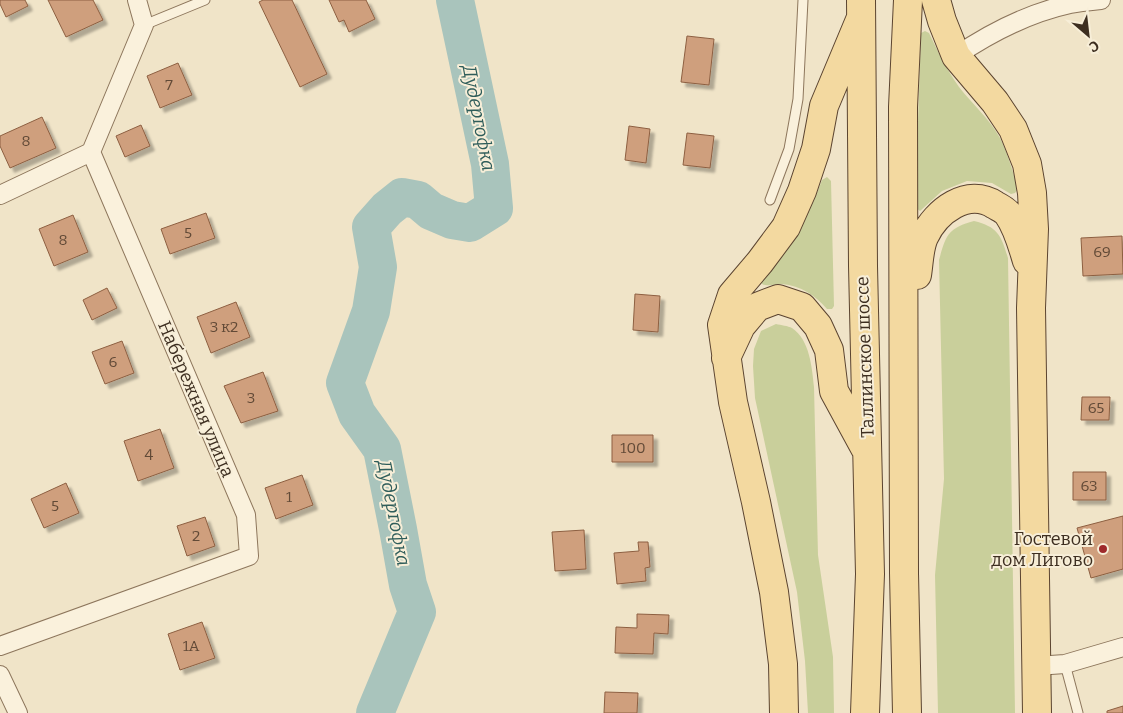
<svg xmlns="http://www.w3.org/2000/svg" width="1123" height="713" font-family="Bitter,serif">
<defs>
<filter id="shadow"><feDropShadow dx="4.5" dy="4.5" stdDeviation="1" flood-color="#0004"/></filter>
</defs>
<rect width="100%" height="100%" fill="#f0e4c8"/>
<!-- green -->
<path fill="#c9cf9b" d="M925,31l4,2c9,19 18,37 30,54 13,17 30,31 41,51 8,16 13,34 18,51l-3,4 -4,1 -19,-11 -25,-2 -25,10 -22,20 -5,-4 6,-174z
M827,177l4,4 3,125 -2,3h-5c-12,-14 -26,-23 -45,-25 -8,0 -13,3 -20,0l-1,-4c28,-29 47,-63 61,-100z
M974,221c24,6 27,14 34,37l7,455h-77l-3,-138 9,-96 -5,-219c7,-25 9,-32 35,-39z
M776,324c5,1 12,2 16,4 18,12 20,40 22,59l4,168 15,102 1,56h-26l-3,-52 -8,-69 -42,-194 -2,-32 1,-17 7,-18z"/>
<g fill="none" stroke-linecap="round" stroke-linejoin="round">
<!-- river -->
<path stroke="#a9c4bc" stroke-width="38" d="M375,713l42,-101 -9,-27 -10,-56 -16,-80 -25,-35 -12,-31 26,-72 7,-44 -7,-40 16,-18 15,-12 16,3 13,11 21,9 18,3 24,-15 -4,-44 -35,-164"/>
</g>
<!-- building -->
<path fill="#cf9f7d" stroke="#8d5f41" filter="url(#shadow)" d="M0,0h25l3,6 -22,11 -6,-13z
M48,0h45l10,20 -37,17z
M263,0h29l35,74 -27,13 -41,-85z
M329,0h37l9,19 -26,13 -5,-12 -5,2z
M687,36l27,3 -5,46 -28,-3z
M178,63l14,32 -32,13 -13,-32z
M42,117l14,31 -46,20 -10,-22v-10z
M141,125l9,21 -25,11 -9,-21z
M629,126l21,3 -4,34 -21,-3z
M687,133l27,3 -4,32 -27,-3z
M206,213l9,25 -45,16 -9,-25z
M73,215l15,37 -34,14 -15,-37z
M1122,236l1,38 -40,2 -2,-38z
M107,288l10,20 -25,12 -9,-20z
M635,294l25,2 -2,36 -25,-2z
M236,302l14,35 -39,16 -14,-36z
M122,341l12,32 -29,11 -13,-32z
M263,372l15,39 -37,12 -17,-37z
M1082,397h28l-1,23h-28z
M160,429l14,39 -36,13 -14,-40z
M612,435h41v27h-41z
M1073,472h33v28h-33z
M302,475l11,30 -37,14 -11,-31z
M66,483l13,30 -35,15 -13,-29z
M1123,516v53l-32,9 -14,-50z
M205,517l10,29 -28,10 -10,-30z
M584,530l2,39 -31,2 -3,-39z
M638,542h10l2,25 -5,1 1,13 -29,3 -3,-31 25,-2z
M637,614l32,1 -1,19 -14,-1 -1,21 -38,-1 1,-26 21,1z
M202,622l13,36 -35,12 -12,-36z
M605,692l33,1 -1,20h-33z
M1123,706v7h-16v-2z"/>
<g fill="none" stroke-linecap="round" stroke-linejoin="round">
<defs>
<path id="lane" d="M144,25l61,-25
M770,200l19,-51 9,-50 5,-99
M1065,664l13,49"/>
<path id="street" d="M956,56c34,-23 73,-43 114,-52 10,-2 21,-3 31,-4
M0,195l91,-43
M0,646l249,-90 -3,-41 -155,-363 53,-127 -7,-25
M1036,666l29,-2 58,-17
M0,675l18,38"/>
<path id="primary" d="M861,0l2,266 7,308 -5,139
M936,0l6,21 14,35 39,46 18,27 14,35 5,29 2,36 -3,79 6,405
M917,275c2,-12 2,-27 7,-38 12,-26 44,-50 71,-32 5,3 10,5 13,9 10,14 14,31 19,47
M726,358l15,-32 16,-19 21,-8 24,8 16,19 11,24 5,41 31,57
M784,713l-1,-49 -9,-72 -18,-90 -23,-100 -11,-77 10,-30 28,-33 26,-35 16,-36 14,-42 8,-43 36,-86
M907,713l-3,-140 -1,-466 5,-107"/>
</defs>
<!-- lane casing -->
<use href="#lane" stroke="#8d765c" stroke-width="11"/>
<!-- street casing -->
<use href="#street" stroke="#8d765c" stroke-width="20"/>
<!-- primary casing -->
<use href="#primary" stroke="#5b4430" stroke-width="30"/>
<!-- lane -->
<use href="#lane" stroke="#faf1dc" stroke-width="9"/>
<!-- street -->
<use href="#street" stroke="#faf1dc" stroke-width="18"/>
<!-- primary -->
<use href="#primary" stroke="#f3d9a0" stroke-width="28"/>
</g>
<!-- markers -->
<circle fill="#9e2a2b" stroke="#f7eed8" stroke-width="2" cx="1103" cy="549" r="5"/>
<g text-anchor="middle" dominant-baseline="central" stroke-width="4" stroke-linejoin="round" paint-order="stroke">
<!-- number labels -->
<g font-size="15" fill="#624a37">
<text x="169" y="85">7</text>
<text x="26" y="141">8</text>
<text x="188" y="233">5</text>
<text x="63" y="240">8</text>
<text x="1102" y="252">69</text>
<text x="224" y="327">3 к2</text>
<text x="113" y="362">6</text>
<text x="251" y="398">3</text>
<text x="1096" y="408">65</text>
<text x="633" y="448">100</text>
<text x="149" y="455">4</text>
<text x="1089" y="486">63</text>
<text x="289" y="497">1</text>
<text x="55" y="506">5</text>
<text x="196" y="536">2</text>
<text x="191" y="646">1А</text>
</g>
<!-- street labels -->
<g font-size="18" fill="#3d2e20" stroke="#f7eed8">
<text transform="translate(865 357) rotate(-92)">Таллинское шоссе</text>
<text transform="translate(196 399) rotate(67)">Набережная улица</text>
</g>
<!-- poi labels -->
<g font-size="18" fill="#3d2e20" stroke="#f7eed8" text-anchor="end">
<text x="1093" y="539">Гостевой<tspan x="1093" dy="21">дом Лигово</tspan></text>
</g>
<!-- water labels -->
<g font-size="19" font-style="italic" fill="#2f5d5a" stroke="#f7eed8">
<text transform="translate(479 118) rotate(79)">Дудергофка</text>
<text transform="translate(394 513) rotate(79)">Дудергофка</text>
</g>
</g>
<!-- north arrow -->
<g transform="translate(1088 35) rotate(152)" stroke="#f7eed8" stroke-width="4" paint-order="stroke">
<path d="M0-4L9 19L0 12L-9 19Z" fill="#3d2e20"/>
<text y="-8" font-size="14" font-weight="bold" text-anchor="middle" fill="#3d2e20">С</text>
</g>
</svg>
